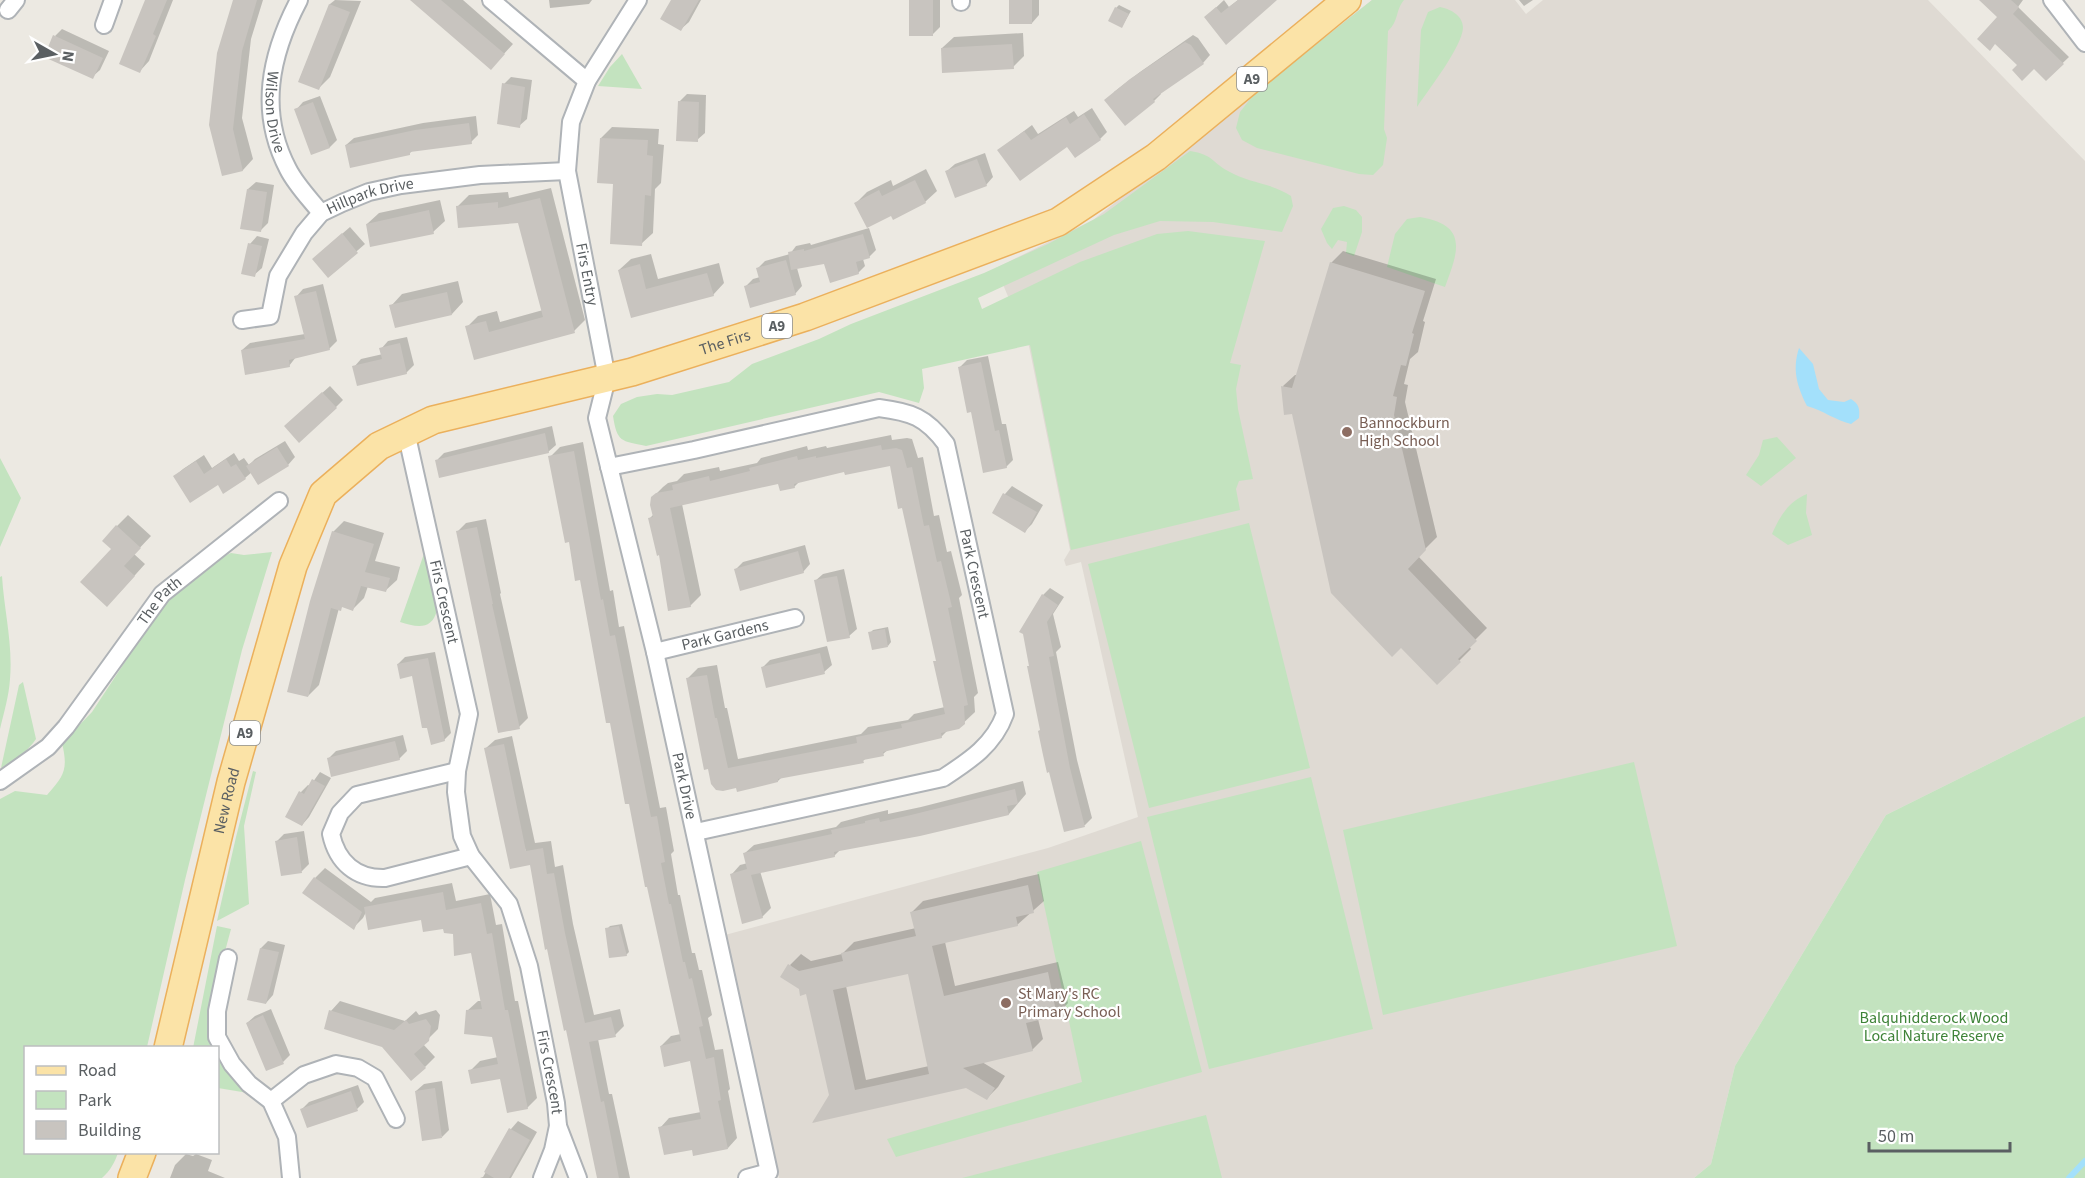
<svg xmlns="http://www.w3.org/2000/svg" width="2085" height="1178" font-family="'Source Sans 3',sans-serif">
<rect width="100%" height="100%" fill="#ece9e2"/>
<!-- education -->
<path fill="#dfdad3" d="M1372,0h143l11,14 17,-14h385l157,161v555l-199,99 -151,251 -24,98 -17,14h-915l-54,-243 323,-87 90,-31 -57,-255 -15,4 -2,-6 6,-10 -41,-204 -33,-78 97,-48z"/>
<!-- green -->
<path fill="#c3e3bf" d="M1372,0h32c-9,11 -5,21 -16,31l-4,98 3,9 -4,27 -10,10 -14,-1 -102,-26 -15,-8 -6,-12 4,-16 15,-19z
M1440,7c10,2 23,8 23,21 -1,19 -34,61 -46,79l4,-77 7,-18z
M622,54l20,35 -44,-3 12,-19z
M1190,151c24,4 20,10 38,20 20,12 44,12 63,25l2,10 -11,26 -69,-10 -53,-1 -46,14 -136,63 4,11 98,-47 77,-28 31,-3 77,10 -35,122 11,2 -5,24 2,20 15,70 -14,2 -3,8 4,21 -169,40 -41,-205 -108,24 2,19 -5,15 -40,-11 -233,54c-25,-5 -29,-4 -33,-30l8,-12 16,-7 20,-3 15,1 57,-13 23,-18 67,-25 32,-15 133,-51 64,-29 56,-30z
M1344,206l12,4 6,7v15l-8,24 -8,-3 1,-11 -9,-2 -6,9 -5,-6 -6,-14 12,-21z
M1420,217c49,8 38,35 25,70l-58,-20 8,-33 12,-15z
M1777,437l19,21 -35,28 -15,-11 13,-20 4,-15z
M0,458l21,40 -21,49z
M1807,494l-1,19 6,22 -24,10 -16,-11c8,-18 16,-32 35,-40z
M1249,523l61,245 -161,40 -61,-244z
M425,551l12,59c-5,21 -21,17 -37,12z
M272,552l-30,98 -57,230 -38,167 -121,1v104l92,1c-3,9 -8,18 -16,25h-102v-379l15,-8 32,4c18,-20 21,-26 15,-52l30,-31 79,-120 45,-32 15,-7 13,2z
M2,576c2,34 11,68 8,103 -1,17 -6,33 -10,50v-152z
M23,682l13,57c-9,13 -21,21 -35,29l18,-83z
M2085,716v462h-391l17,-14 24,-98 151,-251z
M1634,762l43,184 -294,69 -40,-185z
M253,771l3,1 -12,54 5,78 -32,17 19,-84z
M1311,777l62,252 -164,40 -62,-252z
M1141,841l61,231 -306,85 -9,-18 195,-57 -45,-210z
M217,926l14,3 -14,52 -3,66 -21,1z
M218,1054l36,40 -36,-6z
M1206,1115l16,63h-260z"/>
<!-- water -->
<path fill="#a3e0fb" d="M1799,348l14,16 6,25 9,11 16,2 7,-3c8,5 9,10 8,19l-8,6c-16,-4 -27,-13 -44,-18 -10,-20 -15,-36 -8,-58z"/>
<!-- shadow -->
<path fill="#0003" fill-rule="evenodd" d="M146,0h27l-24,61 -9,10z
M235,0h28l-12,39 -9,79 11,41 -10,11 -20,5z
M335,0l26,1 -31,76 -11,11 -20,-7 31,-77z
M413,0h50l50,44 -22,24z
M549,0h43l-3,4 -39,4z
M673,0h28l-12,22 -8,7z
M910,0h30v27l-7,7z
M1010,0h29v15l-7,8z
M1224,0l5,7 9,-7h36l-12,10 -56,7z
M1519,0h14l-9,6z
M1982,0h41l-5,7 51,50 -23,22 -12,-12 -15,-2 -20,-48z
M1119,5l12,6 -9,15 -6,-18z
M62,29l47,22 -9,19 -8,7 -37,-41z
M1023,33l1,23 -11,11 -71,-19 12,-11z
M1193,35l5,3 12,17 -7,8 -43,29 1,2 -7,7 -40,-9 26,-20z
M511,77l21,3 -5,39 -8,7 -15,-42z
M687,94l19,1 -1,38 -8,7 -18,-38z
M320,96l17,44 -7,7 -18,6 -16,-43 7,-8z
M1092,108l15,24 -7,7 -32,6 -69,5 33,-25 6,9 36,-23 4,6z
M476,116l2,19 -7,7 -58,8 -3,3 -64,-8 8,-7 69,-15z
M612,127l47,2 -1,15 6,1 -3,38 -6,6 -2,44 -12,11 -27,-61 -13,-45z
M985,153l8,24 -7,8 -39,-14 8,-7z
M926,169l11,22 -12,11 -34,12 -35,-11 11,-11 24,-12 2,6z
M256,182l18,3 -6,38 -8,8 -12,-42z
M551,188l34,132 -11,11 -99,27 -8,-31 11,-11 19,-5 3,11 43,-12 -24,-89 -61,-15 11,-11 39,-3 1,6z
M440,200l5,21 -12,11 -66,-8 12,-11z
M350,227l15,17 -37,32 -7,-24z
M869,228l7,22 -7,7 -6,2 2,7 -7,7 -33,-11 -28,6 5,18 -7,8 -49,-8 7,-7 7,-2 -3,-8 8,-8 25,-7 6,-8 14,-3 1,2z
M257,236l12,3 -7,29 -8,7 -4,-31z
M1343,251l93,28 -13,42 2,1 -7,30 -8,7 -6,25 4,1 -3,17 32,135 -19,19 69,72 -18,18 2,3 -34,34 -144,-271 -10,-26 12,-11h3l33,-112z
M651,254l7,25 61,-16 5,20 -11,12 -81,21 -13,-46 12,-11z
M458,281l5,21 -11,12 -61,-8 11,-12z
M323,284l14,57 -8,8 -33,8 -7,9 -47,-16 8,-7 55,-9 -9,-37 7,-8z
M407,337l7,28 -8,8 -52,-6 7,-8 22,-5 -2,-5 7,-8z
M988,356l14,68h4l7,36 -7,7 -34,-57 -12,-43 7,-7z
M330,386l13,14 -7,7 -43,12z
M552,426l4,19 -8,7 -111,8 7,-7z
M891,435l1,5 15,-2 5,1 6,19 5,-1 11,59 5,-1 8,37 4,-1 11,44 -3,3 19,95 -4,4 1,15 -17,16 -10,2 -7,7 -52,12 -6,5 -16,3 -4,4 -81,16 -4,4 -55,8 -36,-110 11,-11 19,-3 8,43h2l11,51 123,-25 7,-7 40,-7 6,-6 31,-7 -10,-45 3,-3 -35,-153 -12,-42 -46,6 -45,11 -6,6 -14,-5 -98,22 19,91 -11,11 -30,-52 -10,-36 4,-4 -2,-16 11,-11 5,-4 9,-2 7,-7 35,-7 1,4 37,-8 4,-5 46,-12 1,4 18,-4 1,2z
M285,441l10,16 -7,8 -36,7 -7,6 -27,5 -43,-7 8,-7 21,-14 8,13 22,-15 5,8 5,-3 5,7 6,-6z
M583,442l27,149 3,-1 6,37 5,-1 36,182 6,-1 8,44 -3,3 7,41h2l12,58h3l4,17h3l10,45 -4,3 7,32 8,-1 7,40 -2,2 9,47 -9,10 -68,-20 9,-10 32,-6 -10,-53 -30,-13 10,-10 10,-2 -100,-455 -31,-122 10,-10z
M1012,486l31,19 -11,19 -7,7 -31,-18 11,-19z
M128,515l23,21 -17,18 11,10 -27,30 -5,-45 4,-23z
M486,519l15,74 -1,1 28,124 -9,9 -62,-195 9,-9z
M344,521l40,12 -9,28 25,6 -3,13 -12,11 -17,-5 -4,12 -11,11 -9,-3 -5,2 -20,77 -11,11 25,-164z
M805,545l5,19 -7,8 -67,-3 7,-7z
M844,569l13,60 -8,7 -34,-55 8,-7z
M1050,588l14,9 -11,17 8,33 -5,5 21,108 15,58 -7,7 -20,5 -15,-60 -20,-105 13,-70z
M888,627l3,15 -3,4 -18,-13 3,-3z
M827,646l5,19 -8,7 -61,-5 7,-7z
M435,652l16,81 -7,7 -31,-66 -15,-10 7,-7z
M403,735l4,16 -8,8h-71l8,-8z
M512,736l23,107 16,-2 4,26 8,-2 10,59 21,91 26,-6 4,17 -9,9 -17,4 11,55h3l18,84h-31l-68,-314 -45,-116 9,-8z
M320,772l11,6 -22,39 -7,8 -1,-33 7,-7 2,1z
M1023,781l3,13 -17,20 -168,35 -7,7 -74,15 11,37 -9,9 -30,-43 8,-9 8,-2 -3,-10 9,-8 82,-18 5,-5 34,-9 13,-3v4l33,-7z
M304,831l5,33 -7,7 -20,3 -5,-33 7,-7z
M325,868l46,34 4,-4 77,-15 4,18 34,-7 6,31 6,-1 13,77h3l19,97 -10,10 -26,-31 -31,-6 10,-10 18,-4 -5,-22 -26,-24 11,-10h4l-10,-49 -17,-20 -33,-13 -56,-7 -3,6 -10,10 -38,-50z
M1039,874l5,27 -27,24 -72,17 10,44 103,-24 10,41 -11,12 -19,4 5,20 -11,11 -50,12 23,14 -7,11 -11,11 -21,-12 -136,9 -23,-103 -17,-27 11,-11 10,7 31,-7 12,-12 62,-14 -4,-16 11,-11zM909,972l20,94 -63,14 -20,-94z
M622,924l7,28 -3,3 -19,-26 3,-3z
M268,941l17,4 -12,50 -7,8 -5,-55z
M340,1001l65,20 11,-10 3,4 17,-5 4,5 -2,14 -15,15 12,13 -10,10 -42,-21 -52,-35z
M271,1009l19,46 -7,7 -36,-39 8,-7z
M442,1081l7,49 -7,7 -26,-46 8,-7z
M358,1085l6,17 -7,7h-55l7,-7z
M218,1098h1v41l-1,2z
M518,1121l19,11 -26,46h-31l3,-1 28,-48z
M186,1154l7,2 3,-2 16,6 -4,11 17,7h-55l5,-13z"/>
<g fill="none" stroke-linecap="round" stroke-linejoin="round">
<!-- stream -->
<path stroke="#a3e0fb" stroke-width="6" d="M2069,1178l16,-17"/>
</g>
<!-- building -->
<path fill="#c8c4bf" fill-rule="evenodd" d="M145,0h22l-14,34 3,2 -16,37 -21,-9z
M233,0h24l-15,51 -9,78 10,42 -21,5 -13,-51 8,-72z
M410,0h31l64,54 -14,16z
M671,0h28l-18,31 -21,-12z
M909,0h24v36h-24z
M1009,0h23v24h-23z
M1238,0h39l-51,45 -22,-28 12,-10 5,6z
M1979,0h32l8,7 -6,7 51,50 -18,17 -12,-12 -12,12 -10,-11 5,-5 -22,-21 -5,7 -13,-12 20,-22z
M329,4l21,8 -31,78 -21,-8z
M1115,7l14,7 -7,14 -14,-7z
M53,35l50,23 -10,21 -49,-22z
M1185,42l6,3 13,19 -51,35 2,3 -30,24 -21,-26 26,-21z
M1012,44l2,25 -72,4 -1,-25z
M502,83l23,4 -5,41 -23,-4z
M678,101l21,1 -1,40 -22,-1z
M313,102l17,46 -19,7 -17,-46z
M1084,114l17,26 -26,18 -8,-11 -47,34 -23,-31 27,-19 7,9 35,-23 4,7z
M469,123l3,21 -62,8v3l-60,13 -5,-23 70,-15z
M600,138l48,2 -1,15 6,1 -2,40 -6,-1 -3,51 -32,-2 3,-60 -16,-1z
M977,159l10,27 -32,12 -10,-27z
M915,180l11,23 -33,17 -2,-4 -24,12 -13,-25 25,-13 3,6z
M247,189l20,3 -6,40 -21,-3z
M540,198l35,135 -101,27 -9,-34 21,-5 3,11 54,-15 -25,-94 -60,5 -2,-22 42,-4v6z
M429,210l5,24 -64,13 -4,-23z
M342,233l16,20 -30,25 -16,-19z
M863,234l7,24 -14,4 3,12 -29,9 -6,-19 -33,6 -3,-18 16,-3v2z
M248,243l14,3 -7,31 -14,-3z
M786,260l10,35 -46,13 -6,-22 16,-4 -4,-14z
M1330,262l95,29 -13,42 2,1 -8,32 -5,-1 -8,31 4,1 -3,18 32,135 -18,19 69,72 -19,18 3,3 -24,23 -36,-37 -9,9 -61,-64 -39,-179 -8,1 -3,-29 11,2z
M640,264l6,25 61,-16 7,23 -83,22 -13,-48z
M316,291l14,59 -41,10 1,7 -45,8 -4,-25 64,-11 -11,-43z
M447,292l5,23 -57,13 -6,-23z
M400,343l7,31 -50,12 -5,-20 30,-7 -3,-11z
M981,362l14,69 4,-1 8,38 -24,5 -12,-61 -4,1 -9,-46z
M322,392l15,16 -38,35 -15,-17z
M545,433l4,20 -110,25 -4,-18z
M881,445l1,5 14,-2 6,2 5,18 5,-1 12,59 5,-1 8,37 4,-1 11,46 -4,1 20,97 -4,1 1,18 -6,5 -18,4 1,5 -59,14 1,4 -21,4 1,3 -86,16v3l-41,10 -1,-4 -13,3 -7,-1 -5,-6 -3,-15 -4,1 -18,-92 21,-3 8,43h2l11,50 129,-25 -1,-6 46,-9 -1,-4 44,-10 -12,-53h3l-34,-153 -4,1 -8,-43 -45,9 -1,-3 -50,12 1,4 -15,3 -2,-7 -108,24 21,99 -23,4 -9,-56 -2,1 -9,-38 5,-1 -3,-12 1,-8 5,-4 17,-3 -1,-5 37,-9 1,5 40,-10 -1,-3 48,-12 1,4 18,-4v2z
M277,447l12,19 -31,19 -12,-19z
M574,451l27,149 2,-1 7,37 5,-1 36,182 6,-1 8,46 -4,1 8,41h2l12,58h2l4,17 3,-1 11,48 -4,1 7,32 8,-2 7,43 -3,1 10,48 -35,7 -1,-6 -28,5 -6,-28 43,-8 -11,-58 -26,6 -4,-21 21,-5 -34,-154h-2l-16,-83h-4l-15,-81h-4l-26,-143 -5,1 -6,-39 -4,1 -17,-87z
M226,459l5,8 5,-3 10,15 -23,15 -5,-9 -28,18 -17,-27 23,-15 8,13z
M1003,493l34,19 -12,21 -33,-20z
M116,525l25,23 -17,18 11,10 -28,31 -27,-25 31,-33 -9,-8z
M477,527l16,77h-1l28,125 -22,4 -42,-202z
M332,531l42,13 -9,28 25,6 -4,14 -25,-6 -8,25 -11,-4 -1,4 -10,-3 -23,89 -21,-5 23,-91z
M798,551l6,22 -64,18 -6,-22z
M837,576l13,62 -23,4 -13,-62z
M1042,594l16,11 -11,17 7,34 -5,1 21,111 15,59 -21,5 -15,-60 -2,1 -4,-18 -5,-24 2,-1 -13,-64h2l-6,-32 -4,-2z
M885,629l3,18 -16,3 -4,-18z
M820,653l5,21 -59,14 -5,-21z
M428,658l17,83 -14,4 -4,-17h-5l-10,-52 -12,3 -3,-15z
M395,741l5,19 -69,17 -4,-19z
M504,744l22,107 17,-3 4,26 7,-1 11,60 20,90 26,-6 5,20 -27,5 12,60 3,-1 15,77h-22l-31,-148 -2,1 -17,-82 -2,1 -15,-85 -20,4 -26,-121z
M312,779l13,7 -23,40 -17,-9 14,-26 5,3z
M1015,789l3,15 -11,2 2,9 -89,21 -86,16 1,5 -84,18 12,43 -21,6 -12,-50 17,-5 -4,-16 89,-19 -1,-4 34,-7v-2l14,-3 1,4 31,-7z
M297,837l5,36 -21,3 -6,-35z
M314,877l48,35 -8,18 -52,-37z
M1028,885l6,28 -18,4 2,9 -86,20 12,50 104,-24 9,44 -31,7 7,28 -70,17 32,20 -8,12 -21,-12 -154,35 17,-28 -23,-101 -6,2 -1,-7 -19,-12 8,-13 11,7 44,-10 -2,-8 75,-17 -6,-24zM908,974l21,100 -74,16 -22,-100z
M443,892l3,18 35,-7 6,31 5,-1 13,77h3l20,99 -21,4 -7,-34 -29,5 -3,-14 30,-6 -6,-27 -28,-3 2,-24 16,-1 -11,-56 -17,3 -1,-22 -9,-1 -1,-4 -20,3 -2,-12 -53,10 -4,-23z
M619,926l8,30 -18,2 -4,-30z
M260,948l19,4 -13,52 -19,-4z
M329,1010l65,20 12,-10 3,4 17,-5 5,7 -2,15 -15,13 12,14 -15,13 -29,-34 -58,-18z
M263,1015l21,49 -18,7 -20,-48z
M435,1088l7,50 -20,3 -7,-50z
M351,1091l7,20 -51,17 -7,-19z
M509,1128l21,12 -21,38h-15l-10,-6z"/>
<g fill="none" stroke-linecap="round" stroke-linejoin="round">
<defs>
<g id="minor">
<path id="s1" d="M299,0c-29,55 -41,112 -11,169 8,16 22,30 33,44"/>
<path d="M491,0l96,81"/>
<path id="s2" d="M638,0l-51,81 -16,41 -4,49 40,207 -10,40 58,234 114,520 -22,6"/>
<path d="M961,0v2"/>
<path d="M2052,0l33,43"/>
<path d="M8,10l8,-10"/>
<path d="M104,25l9,-25"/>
<path id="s3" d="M242,320l28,-4 8,-40 26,-43 17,-20 21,-10 27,-11 32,-7 79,-10 87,-4"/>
<path id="s4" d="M406,432l63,282 -12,57 -1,21 6,44 9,20 38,48 20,62 27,137 2,23 20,52"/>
<path id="s5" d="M609,467l85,-17 185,-42c32,4 47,9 67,36l59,270c-11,31 -36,47 -62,64l-247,54"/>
<path id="s6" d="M655,652l140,-34"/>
<path d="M457,771l-100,24 -17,18 -9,21c6,28 25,45 54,44l86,-22"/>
<path id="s7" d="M0,781l48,-34 18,-20 96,-133 117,-93"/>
<path d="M228,958l-11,53v26l15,27 17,20 22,17 16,36 4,41"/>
<path d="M271,1101l33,-26 32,-11 22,4 17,10 21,41"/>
<path d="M542,1178l11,-28 5,-24"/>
</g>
<g id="primary">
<path id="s8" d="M168,1048l63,-266 62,-216 30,-72 56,-48 54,-26 199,-48 173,-55 253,-95 98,-65 191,-157"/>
<path d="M132,1178l10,-26"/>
</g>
</defs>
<!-- minor casing -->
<use href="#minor" stroke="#afb3b7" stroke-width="20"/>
<!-- primary casing -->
<use href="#primary" stroke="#ebb05c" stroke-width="30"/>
<!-- minor -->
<use href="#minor" stroke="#fff" stroke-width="16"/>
<!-- primary -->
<use href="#primary" stroke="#fbe3a7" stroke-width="27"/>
</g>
<!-- markers -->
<g fill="#8d6e63" stroke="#fff" stroke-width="2">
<circle cx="1347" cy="432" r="6"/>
<circle cx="1006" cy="1003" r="6"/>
</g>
<g text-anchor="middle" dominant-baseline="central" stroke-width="4.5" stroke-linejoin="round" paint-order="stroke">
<!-- shield labels -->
<g fill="#fff" stroke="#8c8f91" stroke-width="1.5">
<rect x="1237" y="67" width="30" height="24" rx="4.5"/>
<rect x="762" y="314" width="30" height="24" rx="4.5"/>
<rect x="230" y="721" width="30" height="24" rx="4.5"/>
</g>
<g font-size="15" font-weight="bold" fill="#5a5f62">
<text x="1252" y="79">A9</text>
<text x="777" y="326">A9</text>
<text x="245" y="733">A9</text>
</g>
<!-- street labels -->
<g font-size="16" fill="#5a5f62" stroke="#fff">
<text stroke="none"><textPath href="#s1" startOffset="117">Wilson Drive</textPath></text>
<text stroke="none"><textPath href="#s3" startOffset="198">Hillpark Drive</textPath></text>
<text stroke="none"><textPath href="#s2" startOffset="294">Firs Entry</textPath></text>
<text stroke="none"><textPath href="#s8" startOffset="1012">The Firs</textPath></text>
<text stroke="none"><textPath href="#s5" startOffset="488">Park Crescent</textPath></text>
<text stroke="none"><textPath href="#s4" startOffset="174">Firs Crescent</textPath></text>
<text stroke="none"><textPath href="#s7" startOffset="243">The Path</textPath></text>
<text stroke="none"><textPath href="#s6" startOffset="72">Park Gardens</textPath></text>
<text stroke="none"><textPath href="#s2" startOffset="819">Park Drive</textPath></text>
<text stroke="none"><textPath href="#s8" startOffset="254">New Road</textPath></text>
<text stroke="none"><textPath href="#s4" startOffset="669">Firs Crescent</textPath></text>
</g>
<!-- education labels -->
<g font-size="16" fill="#785e54" stroke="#fff" text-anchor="start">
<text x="1359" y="423">Bannockburn<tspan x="1359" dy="18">High School</tspan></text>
<text x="1018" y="994">St Mary's RC<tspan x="1018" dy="18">Primary School</tspan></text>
</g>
<!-- park labels -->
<g font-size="16" fill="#3e8338" stroke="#fff">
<text x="1934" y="1018">Balquhidderock Wood<tspan x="1934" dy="18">Local Nature Reserve</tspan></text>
</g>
</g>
<!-- legend -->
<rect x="24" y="1046" width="195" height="108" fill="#ffffff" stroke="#bdbfc0" stroke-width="1.5"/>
<rect x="36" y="1066" width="30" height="9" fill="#fbe3a7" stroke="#bdbfc0" stroke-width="1.5"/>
<text x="78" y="1076" font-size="18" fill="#5a5f62">Road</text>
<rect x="36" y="1091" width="30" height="18" fill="#c3e3bf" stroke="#bdbfc0" stroke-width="1.5"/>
<text x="78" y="1106" font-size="18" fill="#5a5f62">Park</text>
<rect x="36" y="1121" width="30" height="18" fill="#c8c4bf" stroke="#bdbfc0" stroke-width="1.5"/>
<text x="78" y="1136" font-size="18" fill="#5a5f62">Building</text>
<!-- north arrow -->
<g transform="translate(54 54) rotate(99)" stroke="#ffffff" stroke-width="4.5" paint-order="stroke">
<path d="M0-4.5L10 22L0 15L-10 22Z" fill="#5a5f62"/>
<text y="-9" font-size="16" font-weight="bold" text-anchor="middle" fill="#5a5f62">N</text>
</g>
<!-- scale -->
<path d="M1869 1142v9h141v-9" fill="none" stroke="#5a5f62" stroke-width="3"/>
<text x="1878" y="1142" font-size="18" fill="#5a5f62" stroke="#ffffff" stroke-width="4.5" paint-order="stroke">50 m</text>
</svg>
